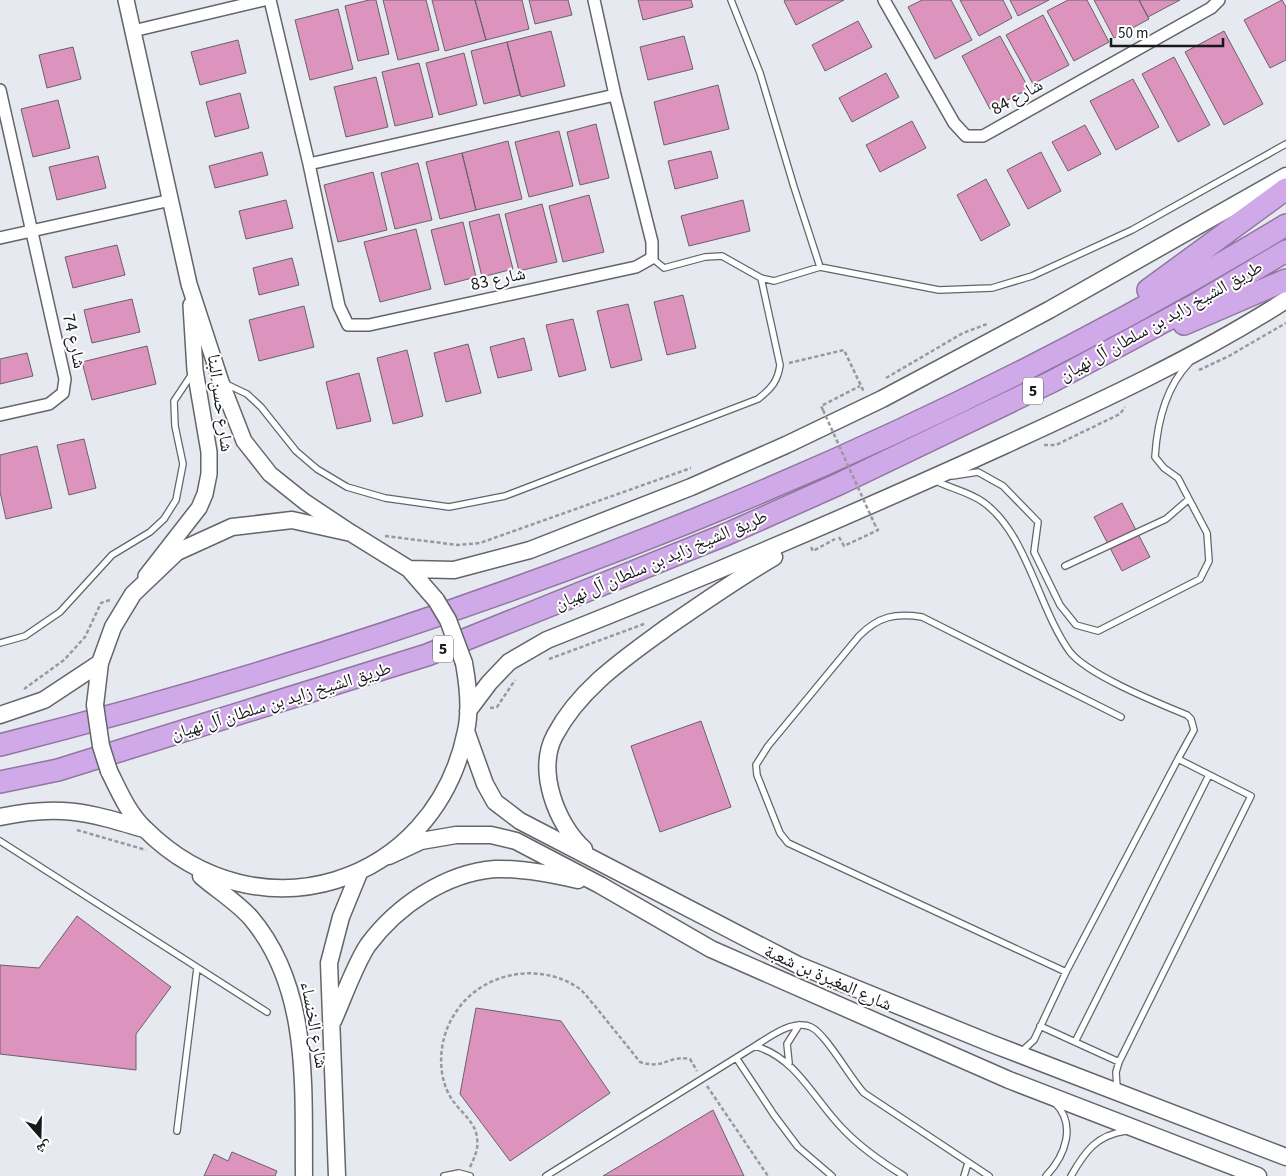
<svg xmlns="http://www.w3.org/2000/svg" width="1286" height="1176" font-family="'Source Sans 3','Noto Naskh Arabic',sans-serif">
<rect width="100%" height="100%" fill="#e6eaf0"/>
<!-- building -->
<path fill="#dc93be" stroke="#686266" d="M369,0h7l13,54 -31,7 -13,-55z
M383,0h43l13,50 -41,10z
M432,0h43l11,40 -41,11z
M475,0h47l7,29 -43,11z
M529,0h39l4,15 -37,9z
M638,0h53l2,7 -50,13z
M786,0h58l-48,25 -12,-24z
M922,0h29l21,40 -37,19 -27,-52z
M960,0h43l9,18 -33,18z
M1010,0h39l-31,16z
M1068,0h19l22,42 -35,19 -27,-50z
M1094,0h45l10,19 -35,19z
M1139,0h41l-32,17z
M1282,0l4,7v53l-16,8 -26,-48z
M338,9l15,60 -43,11 -15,-60z
M1043,15l26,50 -36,19 -27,-49z
M858,21l14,26 -47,24 -13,-26z
M551,31l14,55 -44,11 -14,-55z
M1224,31l39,73 -39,21 -39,-73z
M684,36l9,33 -45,11 -8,-33z
M1000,36l29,53 -39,20 -28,-53z
M238,40l8,33 -46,12 -9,-33z
M507,42l13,53 -36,9 -13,-53z
M73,47l8,32 -34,9 -8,-33z
M464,53l13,52 -38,10 -13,-52z
M1174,57l36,68 -32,17 -36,-68z
M419,63l14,54 -38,9 -13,-54z
M886,73l13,24 -47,25 -13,-24z
M376,77l12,50 -42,10 -12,-50z
M1133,79l26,48 -43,23 -26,-49z
M718,85l11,44 -65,16 -10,-43z
M240,93l9,35 -34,9 -9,-35z
M58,100l12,48 -37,9 -12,-48z
M912,121l14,27 -46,24 -14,-27z
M596,124l13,54 -29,7 -13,-53z
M1085,125l16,29 -33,17 -16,-29z
M559,131l14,55 -44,11 -14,-55z
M508,141l14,58 -46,11 -14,-57z
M711,151l7,27 -43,11 -7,-28z
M262,152l6,23 -53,13 -6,-22z
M1041,152l20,39 -33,18 -21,-39z
M462,153l14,57 -36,9 -14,-57z
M98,156l8,32 -49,12 -8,-33z
M418,163l14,57 -37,9 -14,-56z
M373,172l14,58 -49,12 -14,-57z
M986,179l24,46 -29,16 -24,-46z
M589,195l15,57 -41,10 -14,-56z
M286,200l7,28 -47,11 -7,-28z
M743,200l7,31 -61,15 -8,-30z
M542,204l15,58 -38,9 -14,-57z
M499,214l14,55 -31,8 -13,-55z
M463,222l13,55 -31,8 -14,-55z
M416,229l15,60 -51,13 -16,-60z
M117,245l8,30 -52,13 -8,-31z
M292,258l7,27 -40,10 -6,-27z
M683,295l13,53 -29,7 -13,-53z
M132,299l8,33 -48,11 -8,-33z
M628,304l14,56 -31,8 -14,-57z
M304,306l10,41 -55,14 -10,-41z
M573,319l13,51 -27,7 -13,-52z
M524,338l8,32 -34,8 -8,-31z
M468,344l13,49 -35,9 -12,-49z
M147,346l9,38 -64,16 -10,-38z
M407,350l16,66 -30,8 -16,-66z
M27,353l6,23 -33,8v-25z
M359,373l12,48 -34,8 -11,-47z
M84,439l12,49 -27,7 -12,-50z
M37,446l15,62 -46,11 -6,-27v-37z
M1122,503l28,54 -28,14 -28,-54z
M701,721l30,86 -71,25 -29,-86z
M77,916l94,71 -35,47v36l-136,-16v-89l39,3z
M476,1008l85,13 49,72 -100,68 -50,-67z
M713,1110l31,66h-141z
M232,1152l45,19 -2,5h-71l10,-22 14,7z"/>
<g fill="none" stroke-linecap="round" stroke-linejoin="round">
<defs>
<path id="service" d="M731,0l29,73 34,114 26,80
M652,258l12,10 41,-11 17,-1 39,22 13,3 46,-14 119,23 53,-2 40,-12 100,-46 154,-86
M224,383l23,11 14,13 35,44 21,18 30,18 38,11 64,9 56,-11 253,-97c13,-10 20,-18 22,-34l-19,-87
M952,476l26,-4 25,14 35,36 -4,30 26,53 16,20 22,6 102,-52 9,-18 -2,-28 -18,-34 -11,-21 -14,-10 -9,-11c2,-33 11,-70 34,-94
M934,480c15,8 35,12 49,22 44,31 55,106 87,150 18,23 88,51 117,63l4,4 3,11 -16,29
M1065,566l101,-47 23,-20
M0,643l25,-7 35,-24 52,-57 38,-23 14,-13 12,-19 7,-36 -8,-38 -1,-25 18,-27
M0,841l267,171
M1066,972l-278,-129 -8,-10 -23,-58 -1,-10 12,-19 91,-110c20,-20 36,-23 63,-19l199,100
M1040,1026l79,36
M1075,1042l134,-267
M755,1046c42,12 59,54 88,83 17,18 40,34 61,47
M1021,1052l13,-12 32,-68 112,-213 73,37 -132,266 -3,10 1,16
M737,1059l37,56 24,32 34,29
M789,1063l-2,-19 12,-19
M177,1131l20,-163
M444,1176l15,-3 11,3
M546,1176l209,-130c11,-7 22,-15 34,-19 7,-2 16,-3 22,0 15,7 39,51 53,66l125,83
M964,1176l4,-13
M1046,1176c19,-20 31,-51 9,-73
M1071,1176c14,-25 26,-41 55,-45"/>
<path id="minor" d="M270,0l39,164 30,142 9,19h21l267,-58 16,-9v-16l-37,-147 -21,-95
M884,0l70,123 12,13h17l228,-128 8,-8
M133,31l131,-31
M0,90l65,289 -2,14 -14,11 -49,11
M309,164l306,-69
M0,238l171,-38"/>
<path id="tertiary" d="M126,0l63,284 32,98 23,59 26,33 35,28 45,30
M146,576l53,-68 6,-14 4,-20v-22l-14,-82 -4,-65"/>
<path id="secondary" d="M409,569l45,1 76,-20 161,-63 95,-42 96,-46 167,-89 237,-134
M95,705l5,-42 13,-36 20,-33 44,-42 55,-25 60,-7 59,13 58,36 27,31
M468,711l21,-28 20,-21 38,-22c153,-61 305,-125 456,-194 96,-44 194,-89 283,-146
M0,715l44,-15 56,-37
M466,731l19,53 10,18 25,19 278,144 192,78 296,114
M109,771c10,20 19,42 36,58 112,112 290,57 321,-98 5,-22 2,-46 -2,-68
M0,817c59,-13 87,-5 144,12
M584,849c-28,-25 -48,-79 -29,-114 25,-47 70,-77 111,-107 36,-25 71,-49 108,-71
M389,856l32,-15 35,-6h35l25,6 84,44 111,64 298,131 249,96
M201,876c16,14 36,26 50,42 60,71 52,171 53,258
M333,1021c10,-22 22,-57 35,-76 29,-39 77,-72 127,-76 28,-1 57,5 83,11
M337,1176l-8,-213 12,-46 18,-44"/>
<path id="motorway" d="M1148,290l138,-101
M1184,324l102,-44
M0,745c450,-114 888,-279 1286,-520
M0,782l58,-12 369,-115 300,-121 114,-51 212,-102 140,-75 93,-55"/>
</defs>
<!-- service casing -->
<use href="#service" stroke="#62656a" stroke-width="8"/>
<!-- minor casing -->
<use href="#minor" stroke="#62656a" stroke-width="14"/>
<!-- tertiary casing -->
<use href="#tertiary" stroke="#62656a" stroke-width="18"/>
<!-- secondary casing -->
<use href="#secondary" stroke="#62656a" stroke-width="19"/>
<!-- motorway casing -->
<use href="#motorway" stroke="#9077a0" stroke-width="24"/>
<!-- path -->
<path stroke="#96999d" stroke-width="2.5" stroke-dasharray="4 2.5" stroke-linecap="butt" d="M789,363l55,-13 20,42
M1199,370l30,-14 57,-33
M886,378l77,-45 24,-9
M823,410l-2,-4 39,-20
M1044,445h12l64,-31 5,-7
M385,536l73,9 22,-2 211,-75
M839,537l5,9 34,-16 -3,-5
M811,547l2,4 22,-12
M549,659l95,-35
M24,689l40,-29 21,-23 16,-34 9,-3
M490,708l7,-1 18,-27
M77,830l69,20
M707,1086l61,90
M470,1167c4,-9 9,-18 7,-29 -1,-16 -18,-27 -26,-40 -15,-24 -12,-60 3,-83 25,-42 83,-54 123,-28 7,4 12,13 18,19 15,19 30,37 45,56 25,8 27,-7 50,-3l7,12"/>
<!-- service -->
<use href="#service" stroke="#fff" stroke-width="5.5"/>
<!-- minor -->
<use href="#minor" stroke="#fff" stroke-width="11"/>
<!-- tertiary -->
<use href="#tertiary" stroke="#fff" stroke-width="15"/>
<!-- secondary -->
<use href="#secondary" stroke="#fff" stroke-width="16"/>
<!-- motorway -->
<use href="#motorway" stroke="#d0aae8" stroke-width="21"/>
<defs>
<path id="secondary-bridge" d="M436,600l12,20 16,43
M95,705l6,41 8,25"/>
</defs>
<!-- secondary-bridge casing -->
<use href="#secondary-bridge" stroke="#62656a" stroke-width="19" stroke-linecap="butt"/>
<!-- path-bridge -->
<path stroke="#96999d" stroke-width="2.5" stroke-dasharray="4 2.5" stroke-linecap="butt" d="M823,410l52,115"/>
<!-- secondary-bridge -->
<use href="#secondary-bridge" stroke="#fff" stroke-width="16"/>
</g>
<g text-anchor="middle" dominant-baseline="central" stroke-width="4" stroke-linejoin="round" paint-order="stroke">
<!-- shield labels -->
<g fill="#fff" stroke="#5d5e5f" stroke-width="1">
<rect x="1023" y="377.5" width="20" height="27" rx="4"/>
<rect x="433" y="635.5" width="20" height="27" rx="4"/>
</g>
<g font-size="16" font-weight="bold" fill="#18191b">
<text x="1033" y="391">5</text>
<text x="443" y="649">5</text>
</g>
<!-- street labels -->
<g font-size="18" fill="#18191b" stroke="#fff">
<text transform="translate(1017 97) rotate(-29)">شارع 84</text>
<text transform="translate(498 279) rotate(-12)">شارع 83</text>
<text transform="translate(1161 321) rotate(-29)">طريق الشيخ زايد بن سلطان آل نهيان</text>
<text transform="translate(74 341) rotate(78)">شارع 74</text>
<text transform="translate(220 403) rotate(82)">شارع حسن البنا</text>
<text transform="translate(661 560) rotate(-23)">طريق الشيخ زايد بن سلطان آل نهيان</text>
<text transform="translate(281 701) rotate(-17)">طريق الشيخ زايد بن سلطان آل نهيان</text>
<text transform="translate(828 978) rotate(24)">شارع المغيرة بن شعبة</text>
<text transform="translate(314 1025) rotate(80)">شارع الخنساء</text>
</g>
</g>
<!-- north arrow -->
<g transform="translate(40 1136) rotate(160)" stroke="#ffffff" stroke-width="4" paint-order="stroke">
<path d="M0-4L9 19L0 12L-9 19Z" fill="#18191b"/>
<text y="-8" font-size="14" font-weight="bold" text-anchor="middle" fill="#18191b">ش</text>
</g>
<!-- scale -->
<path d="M1111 38v8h112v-8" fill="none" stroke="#18191b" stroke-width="2.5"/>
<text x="1118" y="38" font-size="15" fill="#18191b" stroke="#ffffff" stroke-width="4" paint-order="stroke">50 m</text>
</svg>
